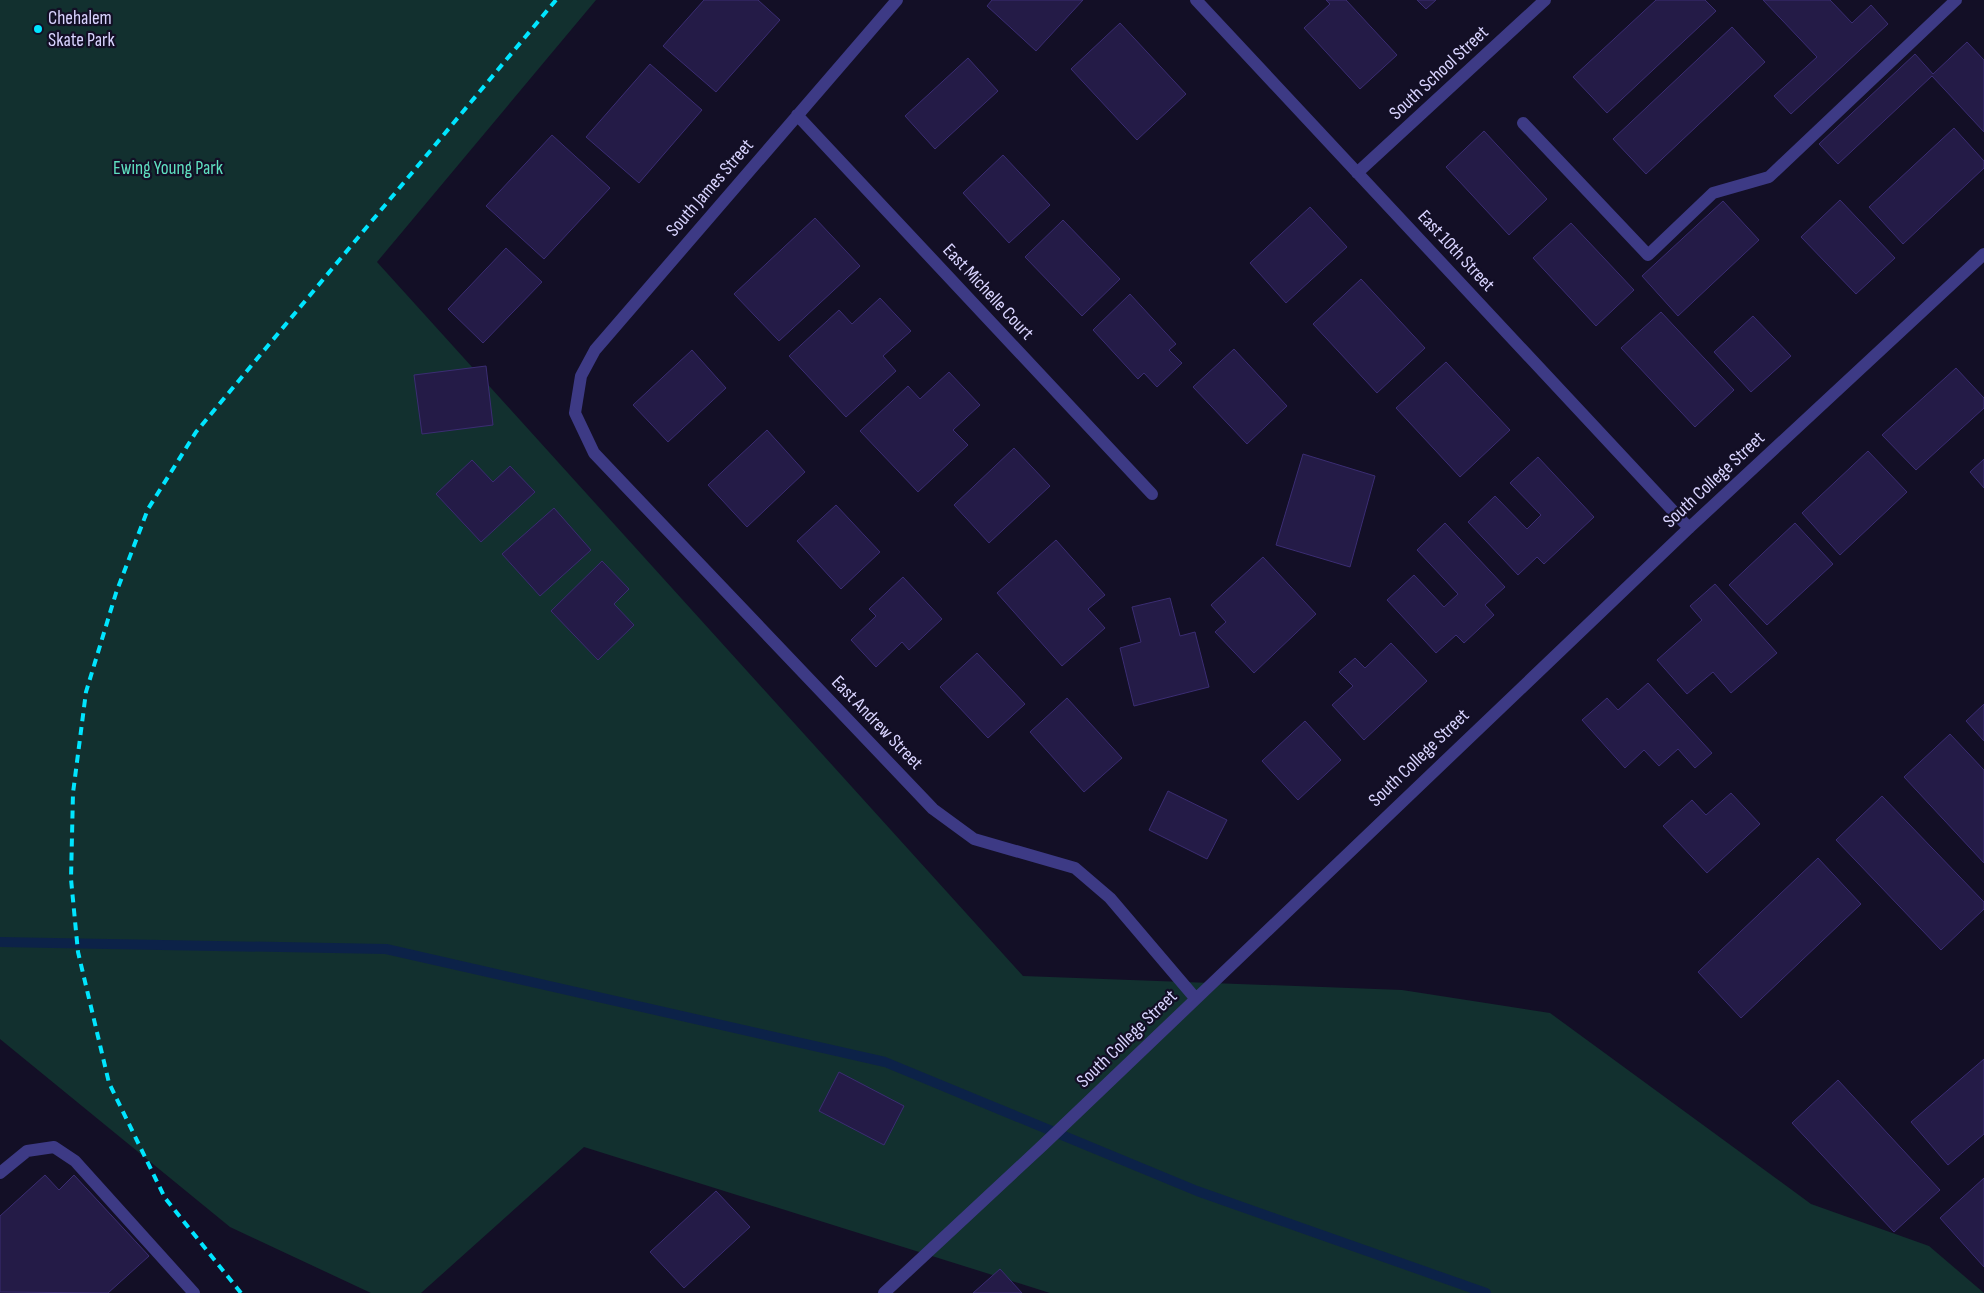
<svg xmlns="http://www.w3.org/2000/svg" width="1984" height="1293" font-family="'Sofia Sans Condensed',sans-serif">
<rect width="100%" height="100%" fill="#130f26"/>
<!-- green -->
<path fill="#12302f" d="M0,0h596l-219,262 646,714 379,14 148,23 261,191 118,42 55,47h-934l-466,-146 -163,146h-50l-141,-66 -230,-188z"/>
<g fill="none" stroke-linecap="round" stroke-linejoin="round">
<!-- stream -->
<path stroke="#0c2248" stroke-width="10" d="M0,942l386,7 499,113 312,129 289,102"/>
</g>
<!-- building -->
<path fill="#241b47" stroke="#3b2d73" d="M704,0h54l22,20 -64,72 -53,-46z
M992,0h91l-47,51 -49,-45z
M1326,0h20l51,55 -37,34 -56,-61 26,-24z
M1417,0h19l-10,9z
M1656,0h49l11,11 -109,102 -34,-36z
M1763,0h67l22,23 19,-18 17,19 -97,90 -17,-18 43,-39z
M1120,23l66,71 -49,46 -66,-71z
M1732,27l33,35 -119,112 -33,-35z
M1967,42l17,18v72l-52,-56 -94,88 -19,-20 96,-90 18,20z
M968,58l30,33 -63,58 -30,-33z
M650,64l52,46 -63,73 -53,-46z
M1954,128l30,33v7l-81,76 -34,-37z
M1484,131l63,68 -38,36 -63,-68z
M552,135l58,53 -66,71 -58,-53z
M1003,155l47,50 -41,38 -46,-50z
M1840,200l55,58 -39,36 -55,-57z
M1723,201l36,39 -81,76 -36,-40z
M1310,207l37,40 -61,56 -36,-40z
M815,218l45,48 -81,75 -45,-47z
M1063,220l57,59 -38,37 -57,-59z
M1571,223l63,67 -38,36 -63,-68z
M506,248l36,34 -59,61 -35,-34z
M1361,279l64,69 -48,45 -64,-69z
M1130,294l46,50 -7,6 13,13 -25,24 -13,-14 -6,6 -45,-49z
M880,298l31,33 -28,25 13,15 -50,46 -57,-61 50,-46 13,14z
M1661,312l73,78 -39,37 -74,-79z
M1753,316l38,40 -40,36 -37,-40z
M1234,349l53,57 -40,38 -54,-57z
M692,350l34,38 -58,54 -35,-37z
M1446,362l64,68 -50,47 -64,-69z
M486,366l7,59 -71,9 -8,-59z
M1956,368l28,30v10l-68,62 -34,-35z
M949,372l31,33 -27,25 15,15 -50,47 -58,-61 48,-45 12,13z
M767,430l38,42 -58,55 -39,-42z
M1014,448l36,38 -61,57 -35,-38z
M1868,451l39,41 -67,63 -38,-42z
M1303,454l72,22 -25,91 -74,-22z
M1538,457l56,60 -50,47 -7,-7 -19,18 -50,-53 27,-26 32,33 14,-14 -31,-32z
M1984,459v29l-14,-16z
M472,460l21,22 17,-16 25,26 -54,50 -45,-48z
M836,505l44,47 -39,37 -44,-48z
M554,508l37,42 -51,46 -38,-42z
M1445,523l60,64 -20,18 9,10 -30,28 -8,-8 -20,18 -49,-53 27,-25 30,32 14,-13 -41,-44z
M1795,523l38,41 -66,61 -38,-40z
M1056,540l49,55 -17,14 17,19 -43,38 -65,-73z
M1263,557l53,57 -62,59 -39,-41 11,-10 -15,-17z
M602,561l27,28 -15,15 20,21 -36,35 -47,-49z
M903,577l39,42 -33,31 -7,-8 -26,25 -25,-27 25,-24 -7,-7z
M1715,584l62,69 -46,40 -18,-21 -26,22 -30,-34 45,-40 -12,-14z
M1170,598l10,38 15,-4 14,55 -75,19 -14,-58 21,-6 -9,-35z
M1391,643l36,38 -63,59 -32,-35 21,-19 -14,-14 16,-14 10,10z
M977,653l48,51 -37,34 -48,-51z
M1648,683l64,70 -17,15 -17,-19 -19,17 -15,-16 -19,18 -43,-48 25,-22 11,12z
M1067,698l55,60 -38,34 -54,-60z
M1984,704v37l-18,-20z
M1305,721l36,39 -43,40 -36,-39z
M1950,734l34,36v93l-80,-86z
M1168,791l59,29 -20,39 -58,-29z
M1731,793l29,31 -53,49 -44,-47 29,-26 14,15z
M1882,796l102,106v7l-43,41 -105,-110z
M1818,858l43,46 -120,114 -43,-46z
M1984,1059v75l-36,31 -37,-43z
M839,1072l65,34 -20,39 -65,-34z
M1838,1080l102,110 -46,42 -102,-109z
M45,1175l14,15 15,-15 75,81 -41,37 -108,-1v-76z
M1984,1178v89l-44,-49z
M716,1191l34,36 -66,61 -34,-36z
M1000,1269l22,24h-49z"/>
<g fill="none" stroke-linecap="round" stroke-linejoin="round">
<!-- minor -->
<path stroke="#3d3a85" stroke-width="12" d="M897,0l-302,350 -14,26 -6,37 19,40 339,356 41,30 101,29 35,30 86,101
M1196,0l493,528
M797,115l355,379
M1523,123l125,132 65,-62 56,-16 187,-177
M1357,173l188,-173
M0,1173l27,-22 27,-4 21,14 119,132
M884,1293l159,-148 646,-617 295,-274"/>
<!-- rail -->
<path stroke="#00e5ff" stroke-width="4" stroke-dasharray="8 6" stroke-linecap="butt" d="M241,1293l-76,-95 -56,-115 -31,-131 -7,-73 2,-86 13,-101 30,-99 32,-84 48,-77 360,-432"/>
</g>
<!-- markers -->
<circle fill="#00e5ff" stroke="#130f26" stroke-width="2" cx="38" cy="29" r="5"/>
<g text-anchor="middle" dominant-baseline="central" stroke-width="4.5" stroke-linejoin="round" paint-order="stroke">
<!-- poi labels -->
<g font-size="19" fill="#d9d4ff" stroke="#130f26" text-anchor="start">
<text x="48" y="18">Chehalem<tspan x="48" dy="22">Skate Park</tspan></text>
</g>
<!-- street labels -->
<g font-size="19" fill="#d9d4ff" stroke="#130f26">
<text transform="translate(1439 73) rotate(-43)">South School Street</text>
<text transform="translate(710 188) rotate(-49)">South James Street</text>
<text transform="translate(1456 251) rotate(47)">East 10th Street</text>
<text transform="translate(988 292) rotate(47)">East Michelle Court</text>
<text transform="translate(1714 480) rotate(-43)">South College Street</text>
<text transform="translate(877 723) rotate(46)">East Andrew Street</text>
<text transform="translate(1419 758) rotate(-44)">South College Street</text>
<text transform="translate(1127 1039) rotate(-44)">South College Street</text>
</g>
<!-- park labels -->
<g font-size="19" fill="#5fe0c0" stroke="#130f26">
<text x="168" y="168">Ewing Young Park</text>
</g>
</g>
</svg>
